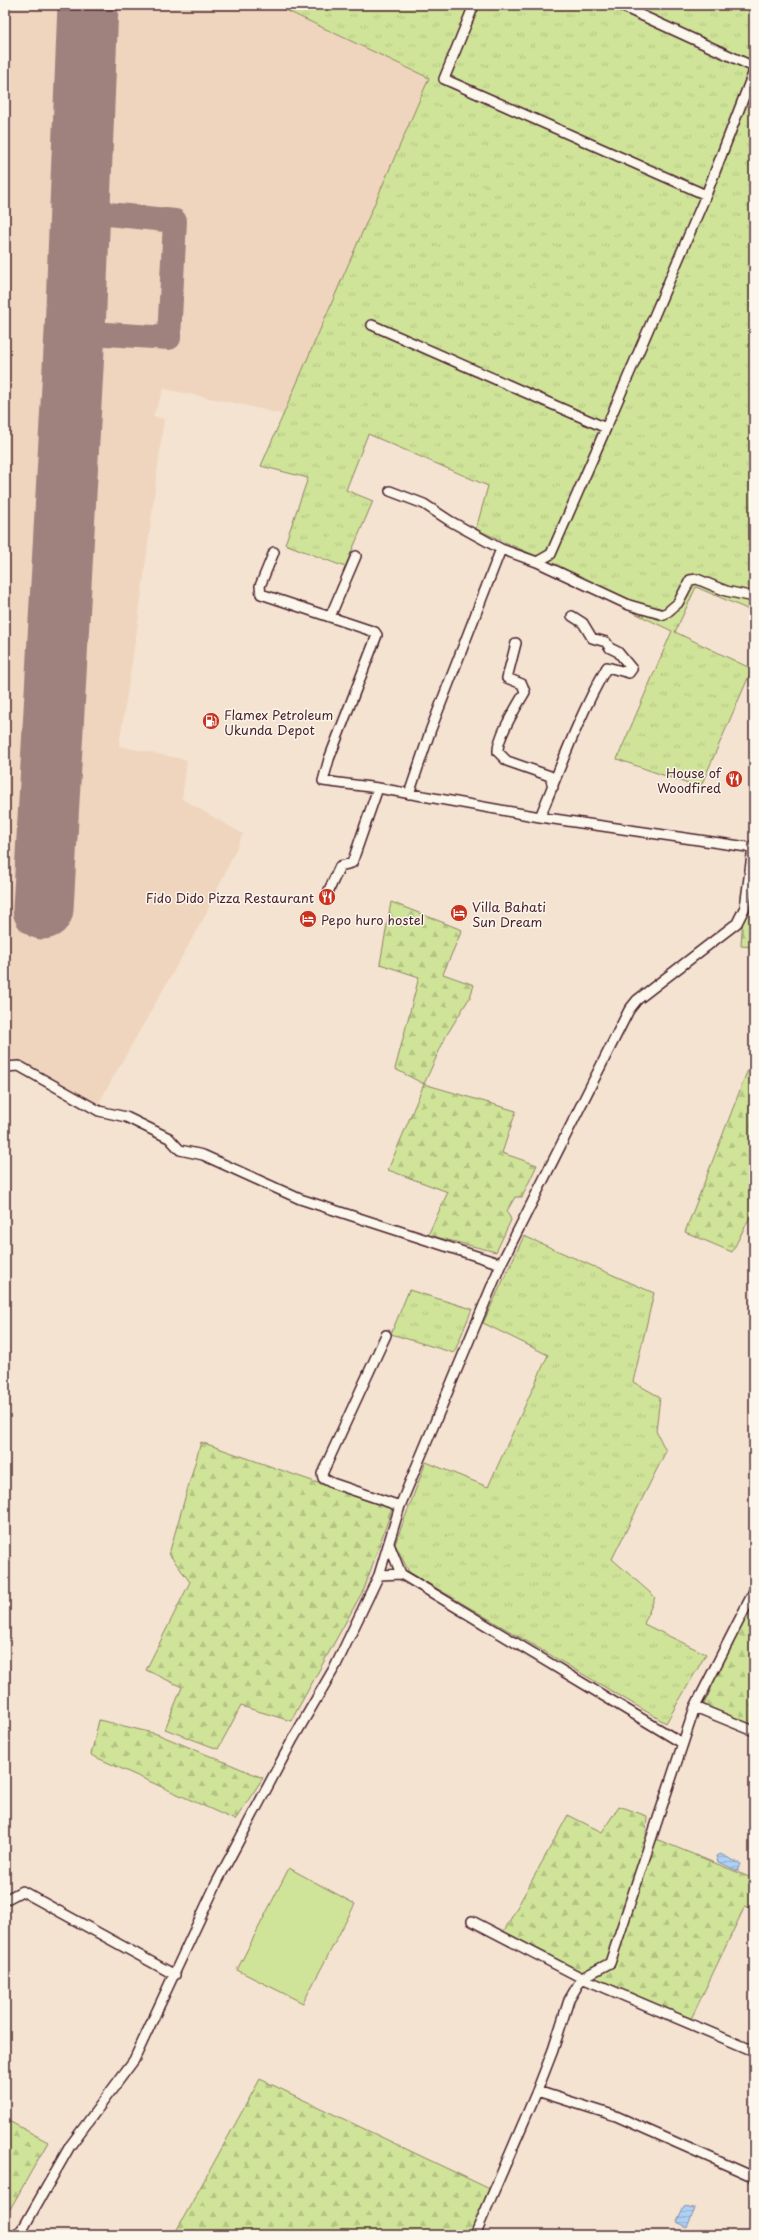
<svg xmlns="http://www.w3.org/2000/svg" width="759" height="2240" font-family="'Playpen Sans',sans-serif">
<defs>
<pattern id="grass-tufts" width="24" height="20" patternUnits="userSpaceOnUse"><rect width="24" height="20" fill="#cfe498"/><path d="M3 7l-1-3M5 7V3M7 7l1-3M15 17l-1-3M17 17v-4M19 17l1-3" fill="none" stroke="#b3c383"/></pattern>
<pattern id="forest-firs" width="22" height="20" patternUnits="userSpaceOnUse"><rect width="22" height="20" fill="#cfe498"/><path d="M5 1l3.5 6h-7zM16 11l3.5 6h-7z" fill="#b3c383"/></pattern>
<pattern id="water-rules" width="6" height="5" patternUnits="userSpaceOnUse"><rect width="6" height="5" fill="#add1f5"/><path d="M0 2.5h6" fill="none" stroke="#96b3d2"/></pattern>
</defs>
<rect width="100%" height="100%" fill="#f4e3d1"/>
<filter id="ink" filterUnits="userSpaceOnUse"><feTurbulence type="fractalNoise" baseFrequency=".025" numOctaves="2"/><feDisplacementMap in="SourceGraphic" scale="8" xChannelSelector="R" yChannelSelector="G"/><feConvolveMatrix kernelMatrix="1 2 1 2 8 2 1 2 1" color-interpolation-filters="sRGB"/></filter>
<g filter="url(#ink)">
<!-- built -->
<path fill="#efd5be" d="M5,5h270l154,73 -145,337 -40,-10 -80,-16 -11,27 11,3 -27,211 -18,116 68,14 -5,39 61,35 -38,82 -108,190 -92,-51z"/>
<!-- grass -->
<path fill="url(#grass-tufts)" stroke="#8c8262" d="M275,5h479v607l-58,-25 -21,45 77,37 -52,119 -83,-29 55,-128 -121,-58 -2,-11 -73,-33 12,-43 -120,-52 -22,56 27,11 -28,66 -60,-23 23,-66 -47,-12 168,-388z
M524,1236l130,57 -21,89 27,15 -4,34 10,20 -54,108 43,38 -11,27 62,30 -40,69 -257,-151 -14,-28 31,-82 62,25 60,-132 -65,-32z
M409,1290l63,19 -18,44 -63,-19z"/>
<!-- forest -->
<path fill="url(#forest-firs)" stroke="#8c8262" d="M744,899l10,1v47l-13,-1z
M391,902l71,28 -19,44 31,11 -4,12 -24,39 -22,48 92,27 -14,42 35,12 -15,32h-7l-8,14 4,9 -15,32 -68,-17 20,-43 -60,-22 36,-86 -29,-15 24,-92 -39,-13z
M754,1054v155l-22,43 -47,-20z
M201,1442l191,67 -28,80 -73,132 -50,-15 -23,43 -53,-20 17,-42 -36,-17 44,-88 -21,-28z
M754,1588v138l-50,-21z
M99,1720l58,14 106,44 -28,42 -144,-65z
M619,1806l28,10 -1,19 108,44v30l-9,-3 -54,113 -122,-52 -66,-34 65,-118 34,17z
M260,2079l236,113 -19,43h-303z
M5,2119l43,23 -43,76z"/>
<!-- pitch -->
<path fill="#cfe498" stroke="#8c8262" d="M289,1868l66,36 -52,99 -66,-33z"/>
<!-- water -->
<path fill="url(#water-rules)" stroke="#858aa4" d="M720,1854l21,10 -3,7 -20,-9 -2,-6z
M684,2207l11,2 -8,18 -10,-5z"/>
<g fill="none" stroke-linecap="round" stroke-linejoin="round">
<!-- taxiway -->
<path stroke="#9f817e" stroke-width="24" d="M75,332l94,6 6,-117 -95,-10"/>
<!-- runway -->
<path stroke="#9f817e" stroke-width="61" d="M43,909l32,-577 13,-327"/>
<defs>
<path id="street" d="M474,5l-30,74 262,116
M619,5l135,62
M372,325l234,103 100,-233 48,-124
M390,491l34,13 26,17 51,28 36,13 92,43 35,10 14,-12 12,-23 7,-1 29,12 28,6
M274,552l-14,34 1,8 114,38 2,3 -48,124 -6,22 55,7 162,29 214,31
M537,562l14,-8 55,-126
M330,617l26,-61
M516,643l-9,35 15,6 3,8c-8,14 -28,45 -27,60l9,9 43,15 3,11
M409,794l22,-65 70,-180
M540,817c21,-51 39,-102 67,-150l22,6 3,-4 -14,-17 -8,-4 -4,-6 -14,-4 -9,-15 -11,-7
M329,890l11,-24 12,-3 26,-75
M5,1067l14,-1 80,45 27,6 43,21 11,12 23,5 97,44 201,65
M386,1335l-64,139 1,4 9,5 68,23
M389,1544l12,30
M379,1575l21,-69 101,-242 128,-254 8,-10 100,-77 8,-16 8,-59
M695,1707l59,24
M5,1900l17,-9 153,84
M472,1921l110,57 172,73
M537,2091l79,25 138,61
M17,2235l8,-10 45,-79 64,-86 83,-178 76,-143 43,-74 43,-90 22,-1 281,169
M475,2235l62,-144 16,-41 16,-50 13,-22 28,-15 85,-256 59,-116"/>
</defs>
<!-- street casing -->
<use href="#street" stroke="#4a1f2b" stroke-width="12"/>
<!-- street -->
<use href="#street" stroke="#fbf7ec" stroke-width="9"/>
</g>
</g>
<!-- icons -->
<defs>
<symbol id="fuel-disc" viewBox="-11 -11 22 22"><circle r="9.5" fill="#c8321e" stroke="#fbf7ec"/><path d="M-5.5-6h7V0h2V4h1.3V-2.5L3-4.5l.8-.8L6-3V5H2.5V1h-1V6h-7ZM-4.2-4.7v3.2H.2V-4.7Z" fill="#fff"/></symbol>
<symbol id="restaurant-disc" viewBox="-11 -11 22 22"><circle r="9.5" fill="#c8321e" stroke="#fbf7ec"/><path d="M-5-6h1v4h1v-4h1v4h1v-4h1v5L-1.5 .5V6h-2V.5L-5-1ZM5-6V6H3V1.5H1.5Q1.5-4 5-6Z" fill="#fff"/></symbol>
<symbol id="hotel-disc" viewBox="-11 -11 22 22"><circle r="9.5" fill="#c8321e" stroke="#fbf7ec"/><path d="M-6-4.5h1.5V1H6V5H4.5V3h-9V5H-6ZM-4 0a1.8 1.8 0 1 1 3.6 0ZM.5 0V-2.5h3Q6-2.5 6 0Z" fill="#fff"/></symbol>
</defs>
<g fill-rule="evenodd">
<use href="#fuel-disc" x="201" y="711" width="20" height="20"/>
<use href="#restaurant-disc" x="724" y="769" width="20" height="20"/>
<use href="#restaurant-disc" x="317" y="887" width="20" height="20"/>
<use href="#hotel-disc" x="449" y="903" width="20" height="20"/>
<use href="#hotel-disc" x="298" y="909" width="20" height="20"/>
</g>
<g text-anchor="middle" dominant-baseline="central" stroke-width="3" stroke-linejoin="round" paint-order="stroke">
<!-- poi labels -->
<g font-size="13" fill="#4a1f2b" stroke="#fbf7ec" text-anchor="start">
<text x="224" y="714">Flamex Petroleum<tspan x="224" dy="15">Ukunda Depot</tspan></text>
<text x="721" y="772" text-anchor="end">House of<tspan x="721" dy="15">Woodfired</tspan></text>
<text x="314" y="897" text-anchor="end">Fido Dido Pizza Restaurant</text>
<text x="472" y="906">Villa Bahati<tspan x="472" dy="15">Sun Dream</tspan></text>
<text x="321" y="919">Pepo huro hostel</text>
</g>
</g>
<!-- margin -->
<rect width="759" height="2240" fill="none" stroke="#fbf7ec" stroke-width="20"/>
<rect x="10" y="10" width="739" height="2220" fill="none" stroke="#4a1f2b" stroke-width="1.5" filter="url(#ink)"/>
</svg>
